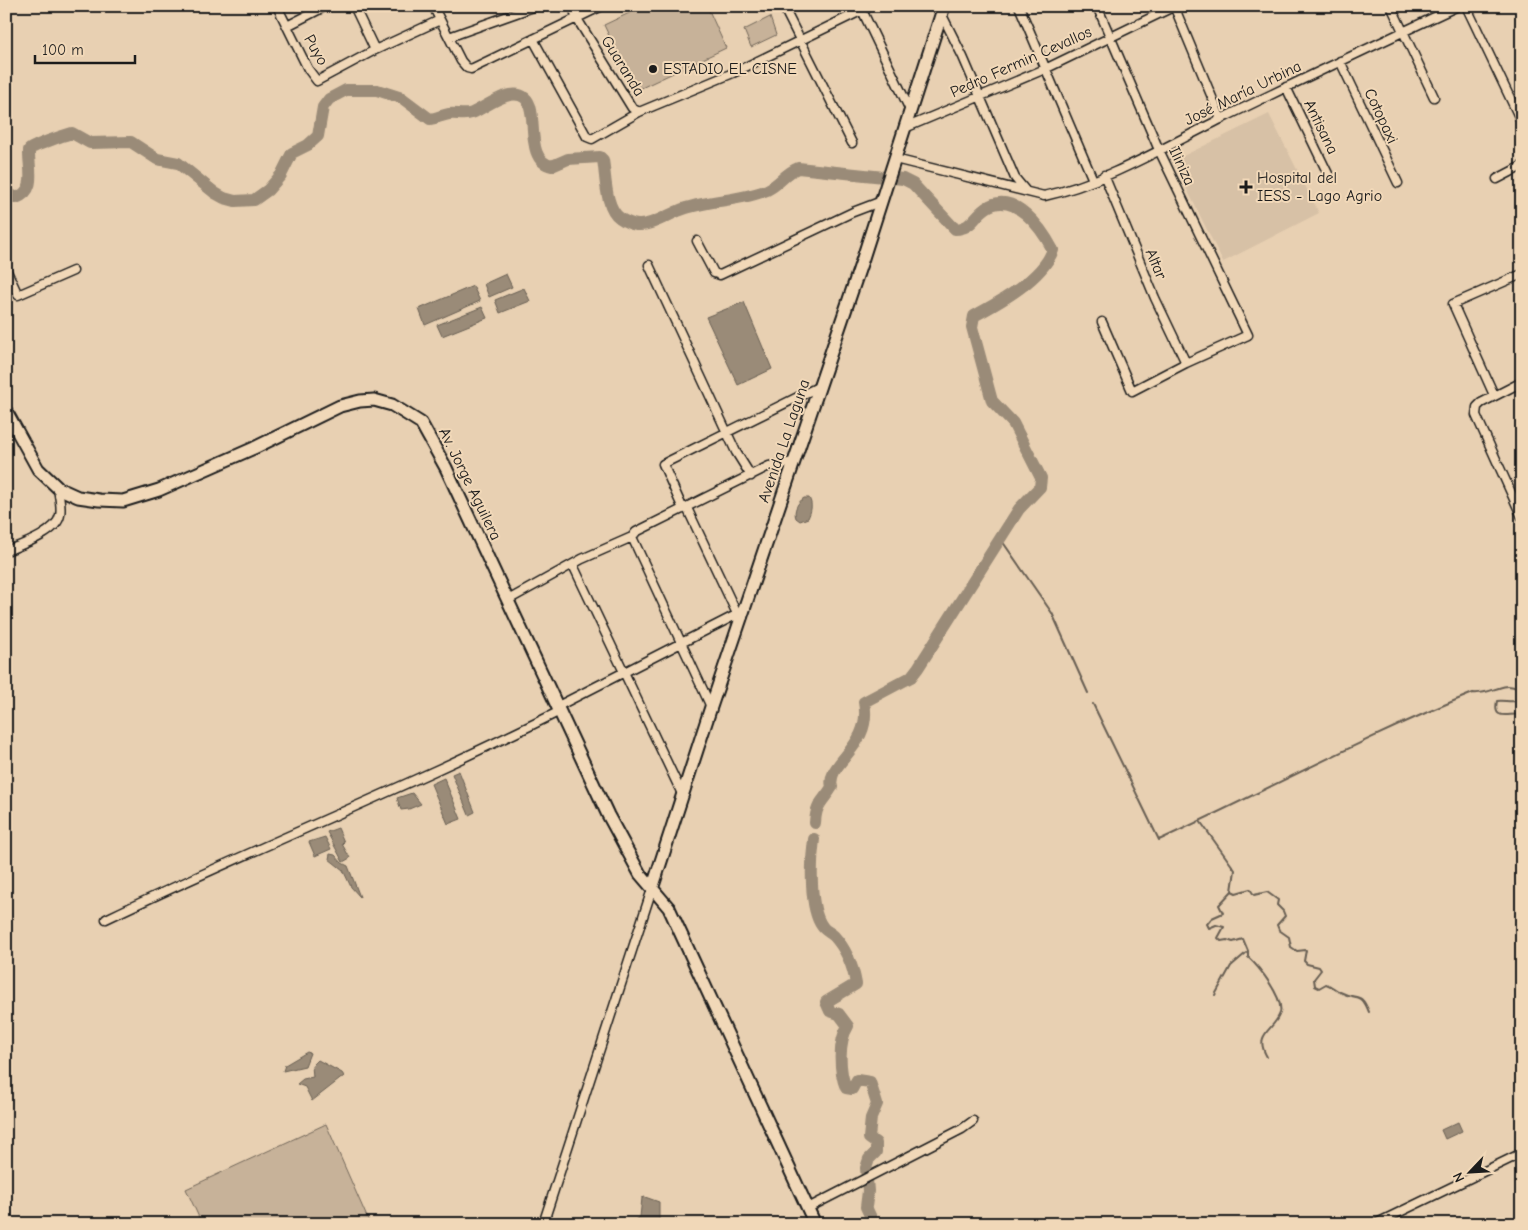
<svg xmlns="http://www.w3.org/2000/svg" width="1528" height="1230" font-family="'Comic Neue',sans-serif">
<rect width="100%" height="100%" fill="#e8d0b2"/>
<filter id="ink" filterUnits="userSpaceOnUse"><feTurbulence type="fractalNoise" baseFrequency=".02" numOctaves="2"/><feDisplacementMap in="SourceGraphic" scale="10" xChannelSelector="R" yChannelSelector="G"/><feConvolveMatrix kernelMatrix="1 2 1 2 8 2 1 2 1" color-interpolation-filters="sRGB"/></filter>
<g filter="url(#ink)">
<!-- built -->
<path fill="#d7c1a6" d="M1269,114l50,99 -96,49 -50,-101z"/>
<!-- green -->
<path fill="#c7b299" stroke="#72675a" d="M644,6h63l19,42 -91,43 -31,-66z
M770,17l6,18 -25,12 -7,-17z
M326,1124l44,100h-168l-16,-35z"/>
<!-- water -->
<path fill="#9a8b78" stroke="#685f53" d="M506,274l6,13 -23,10 -5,-13z
M473,286l7,15 -55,24 -6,-16z
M524,288l6,13 -30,12 -5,-13z
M744,302l28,67 -34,16 -32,-68z
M482,307l5,11 -45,18 -5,-11z
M804,498h5c4,6 2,14 -1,20l-8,3 -4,-3c-3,-8 2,-16 8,-20z
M459,771l16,41 -6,3 -17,-41z
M444,778l17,41 -13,5 -17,-40z
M412,793l9,11 -12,5 -8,1 -4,-12z
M338,828l6,14 -2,2 8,14 -7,4 -16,-30z
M325,837l6,12 -16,7 -6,-14z
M330,854l5,1 7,8 6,3 12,31 -9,-10 -8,-17 -14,-11z
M307,1052l3,1 -5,13 -22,5 2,-6z
M318,1060l24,13 2,3 -32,25 -7,-14 -8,-3 6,-5 10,-2 -1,-11z
M1458,1122l4,9 -17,8 -4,-9z
M645,1197l14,5v22h-28l9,-7 2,-19z"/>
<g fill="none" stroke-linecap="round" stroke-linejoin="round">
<!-- stream -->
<path stroke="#685f53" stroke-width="2" d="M1000,538l52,75 36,80
M1093,704l66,136c105,-48 207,-104 314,-147 18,2 31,-13 45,-4l-2,12c-7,1 -13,-1 -19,0 -5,22 14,11 24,14l1,9
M1200,821l35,49 -3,21 4,2 14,-4 4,6 13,-3 11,8 -1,5 6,6 2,5 -8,9 2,5 10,7 2,10 6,4 9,-1 -2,11 3,3 12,3 2,3 -7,9 1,7 4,2 7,-4c6,2 9,6 14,8 17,9 20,-2 29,20
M1232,891l-13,14 4,8 -11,5 -5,6 2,4 7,-3 8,2 -6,11 3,3 6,-1 6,2 10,-3 5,12v6c11,10 36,41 32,56 -6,18 -27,20 -13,44
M1215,995l16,-29 15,-13"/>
<!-- river -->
<path stroke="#9a8b78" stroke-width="12" d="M6,192l10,6c22,-8 12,-30 13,-48 3,-4 36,-15 43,-17l18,10 41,-1 26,17 21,4 37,30 9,5 11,3 19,-1 14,-10 13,-15 11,-22 16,-8 10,-9 5,-29 6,-8 17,-9h31l25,8 28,21c7,-1 13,-4 19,-5 8,-1 15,2 23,-1 13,-5 39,-27 53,-15 15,12 -2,63 27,68l16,-7 32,-2 3,3c3,17 2,48 17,58 4,3 13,7 18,7 13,1 28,-9 40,-14 28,-12 61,-9 89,-21 13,-6 18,-17 31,-22l105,11 10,5 42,45c17,0 19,-13 31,-21 28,-19 56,21 67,42 -11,29 -53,52 -79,66l-2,11 20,74 21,22 28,55 -1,9 -21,22 -101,159 -7,9 -47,25c9,46 -39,60 -32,85 -9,15 -16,16 -17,36
M814,839c-3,22 -5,69 8,87 3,5 8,6 12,10 12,13 19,30 22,48l-30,18 4,9 9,3 9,12c-10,16 -9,45 -2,62l6,1 5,-9 13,2 7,22 -6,14 -2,20 7,5v9l-7,7 -3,9 2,23 -2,16 8,17"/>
<defs>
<path id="street" d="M277,6l31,63 9,12 58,-31 65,-30
M354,6l21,44
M433,6l28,55 6,7 4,1 131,-63
M573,6l3,11 56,91 7,4
M783,6l69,137
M1019,6l74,174
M1097,6l62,144 89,185 -62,28 -54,28 -30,-69
M1174,6l47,113
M1391,6l43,91
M1466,6l56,117
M861,8l49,102
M942,15l21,42 52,121 10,12
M287,26l39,-20
M449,37l87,-31
M533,39l54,98 5,2 47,-27 94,-39 138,-67
M1340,61l58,122
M1286,87l44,91
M905,128l140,-59 130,-63
M895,159l149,37c61,-13 122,-50 177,-77 79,-39 158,-76 237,-113
M1104,175l51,123 31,65
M1497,179l25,-13
M697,241l17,32 6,2 133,-63 29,-11
M649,265l87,187 15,24
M6,269l12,26 55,-24
M1522,382l-41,21 -4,4 -1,8 46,102
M1494,395l-41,-91 69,-30
M687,508l51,108
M683,509l-20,-45 157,-78
M632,537l79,170
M6,551c15,-6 51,-18 54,-36 2,-8 -1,-18 -2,-27
M573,565l110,231
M508,600l74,-41 50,-22 4,-5 133,-66 25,-4
M558,706l174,-89 6,-1 5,1
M106,919c150,-72 305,-133 454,-208
M808,1208l154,-79 11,-8
M543,1224l110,-338
M1375,1224l147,-71"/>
<path id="secondary" d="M6,411l32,58 20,19 20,9 21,3 24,1 36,-11 95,-42 86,-42 20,-5 14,-1 18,5 29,18 25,45 162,347 32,59 29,34 146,316
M653,886l58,-179 152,-449 81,-252"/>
</defs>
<!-- street casing -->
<use href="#street" stroke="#1c1c1c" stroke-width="11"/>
<!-- secondary casing -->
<use href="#secondary" stroke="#1c1c1c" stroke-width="15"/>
<!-- street -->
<use href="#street" stroke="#f1d8b8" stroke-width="8"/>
<!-- secondary -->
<use href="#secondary" stroke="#f1d8b8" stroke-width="11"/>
</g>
</g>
<!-- markers -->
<g fill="#1c1c1c" stroke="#f1d8b8" stroke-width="2">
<circle cx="653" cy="69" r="5"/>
<path d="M1243.5 179.5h5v5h5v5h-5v5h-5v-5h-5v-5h5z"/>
</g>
<g text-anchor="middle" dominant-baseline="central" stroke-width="4" stroke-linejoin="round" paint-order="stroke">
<!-- street labels -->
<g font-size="16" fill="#1c1c1c" stroke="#f1d8b8">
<text transform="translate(316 50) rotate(61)">Puyo</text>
<text transform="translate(1021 62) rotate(-24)">Pedro Fermin Cevallos</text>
<text transform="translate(623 66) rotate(58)">Guaranda</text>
<text transform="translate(1243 93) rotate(-26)">José María Urbina</text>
<text transform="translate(1381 116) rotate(65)">Cotopaxi</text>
<text transform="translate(1321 127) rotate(64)">Antisana</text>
<text transform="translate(1182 166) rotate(65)">Iliniza</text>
<text transform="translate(1156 264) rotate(67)">Altar</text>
<text transform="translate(784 441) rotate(-71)">Avenida La Laguna</text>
<text transform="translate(470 484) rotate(64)">Av. Jorge Aguilera</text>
</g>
<!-- poi labels -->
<g font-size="16" fill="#1c1c1c" stroke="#f1d8b8" text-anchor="start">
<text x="663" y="69">ESTADIO EL CISNE</text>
<text x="1257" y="178">Hospital del<tspan x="1257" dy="18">IESS - Lago Agrio</tspan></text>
</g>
</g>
<!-- margin -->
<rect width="1528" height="1230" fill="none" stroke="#f1d8b8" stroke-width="25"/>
<rect x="12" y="12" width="1503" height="1205" fill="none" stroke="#1c1c1c" stroke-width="2" filter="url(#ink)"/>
<!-- north arrow -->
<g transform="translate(1470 1172) rotate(245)" stroke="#f1d8b8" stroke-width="4" paint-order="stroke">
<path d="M0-4L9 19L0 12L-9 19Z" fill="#1c1c1c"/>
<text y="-8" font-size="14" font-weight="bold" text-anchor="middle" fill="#1c1c1c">N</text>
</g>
<!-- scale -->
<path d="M35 55v8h100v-8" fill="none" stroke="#1c1c1c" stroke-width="2.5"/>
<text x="42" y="55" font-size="15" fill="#1c1c1c" stroke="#f1d8b8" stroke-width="4" paint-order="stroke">100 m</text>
</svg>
